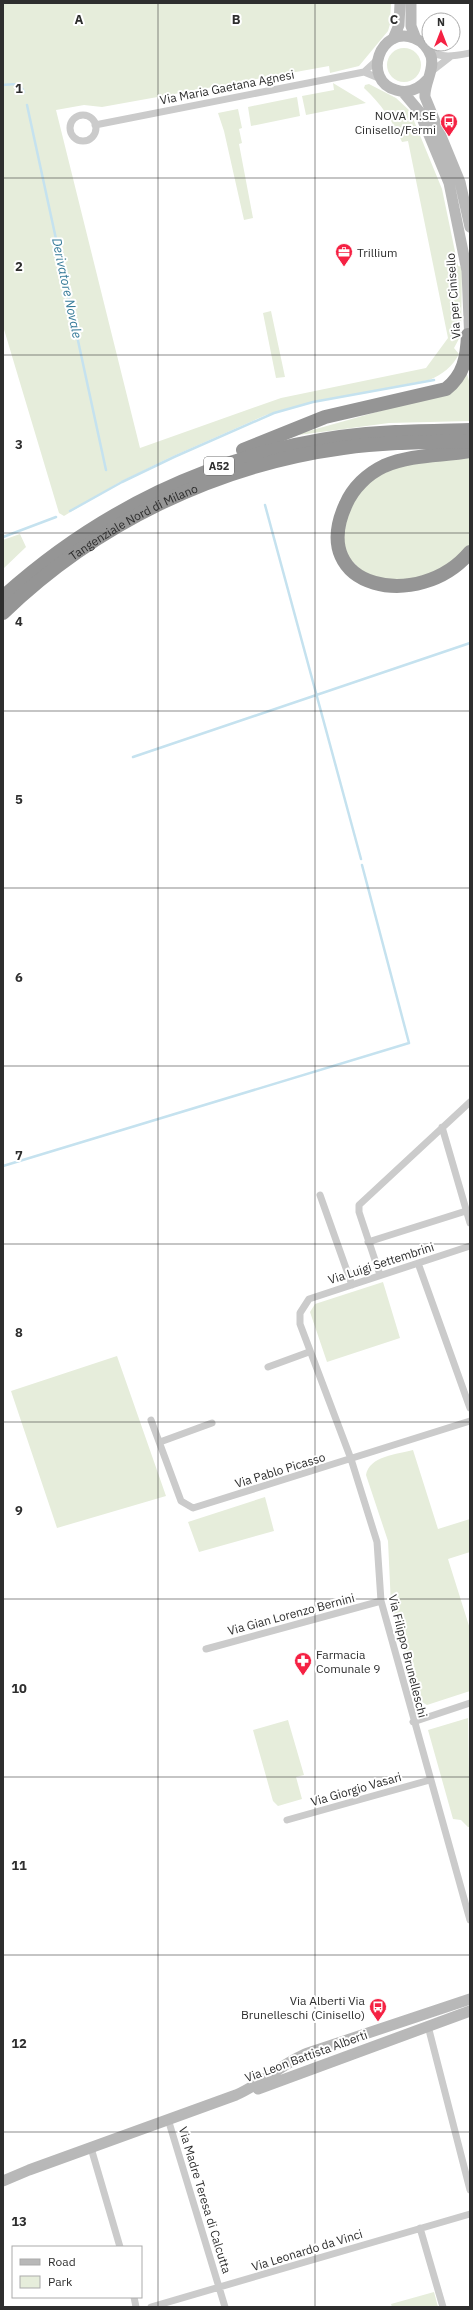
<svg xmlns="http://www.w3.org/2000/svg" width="473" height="2310" font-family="'IBM Plex Sans',sans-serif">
<rect width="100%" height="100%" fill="#fff"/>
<!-- green -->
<path fill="#e6eddb" d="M3,3h388l-1,21 -2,7 -29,35 -29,7 -1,-7 -227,41 -18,-2 -28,5 84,338 141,-50 145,-30 22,-30 -40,-197 -6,1c-9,-21 -21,-38 -38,-54l1,-3 4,-1 27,14 14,13 32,78 16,77 4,1 -1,68 -7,13 5,6c-6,12 -17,21 -30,26l-117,22 -46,13 -95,42 -53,26 -54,33 -5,-3 -56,-187z
M387 65a17 17 0 1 1 34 0a17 17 0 1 1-34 0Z
M333,83l33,20 -60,12 -4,-19 32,-6z
M297,97l3,19 -49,10 -3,-19z
M238,109l4,19 -3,1 3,14 -3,1 14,74 -9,2 -20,-89 -6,-18z
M271,311l14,66 -9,1 -13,-65z
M467,374l3,10v37l-81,2 -98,13 132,-37z
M470,458v89l-13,15 -40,19 -48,-3 -25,-25 -2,-8 7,-38 17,-24 35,-19z
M20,534l6,13 -23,22v-29z
M383,1282l17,56 -73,24 -17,-50 5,-8z
M117,1356l49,140 -109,32 -46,-137z
M413,1450l25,79 32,-10v33l-22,7 22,70v62l-43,14 -10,-6 -26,-94 -3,-64 -22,-66c3,-19 32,-21 47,-25z
M265,1497l9,34 -75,21 -11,-30z
M468,1718l2,109h-2l-7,-7 -8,-1 -25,-89z
M288,1720l16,55 -8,2 6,22 -24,7 -5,-5 -20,-71z
M434,2292l4,15h-46l-1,-3z"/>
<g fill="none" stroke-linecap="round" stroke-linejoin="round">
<!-- stream -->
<path stroke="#c5e2ef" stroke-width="2.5" d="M3,85c9,-1 17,-3 21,7
M27,105l79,365
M265,505l96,354
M70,511l52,-29 52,-25 100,-44 39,-11 121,-22
M3,537l53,-20
M133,757l337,-114
M3,1166l406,-123 -47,-178"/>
<!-- street -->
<path stroke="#cbcbcb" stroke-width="7" d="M428,50c13,9 27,6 42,3
M377,60l-13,12 17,7
M432,71l18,-14
M70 128a13 13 0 1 1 26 0a13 13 0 1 1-26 0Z
M95,125l269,-53
M442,1127l28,96
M320,1195l32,90
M368,1242l98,-31
M470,1246l-161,53 -9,14v11l51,135 26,83 4,59 89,319
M418,1263l52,145
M380,1275l-21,-63v-7l111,-103
M268,1367l41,-15
M151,1420l30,81 12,7 277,-87
M160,1442l52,-19
M206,1649l175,-48
M413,1722l57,-19
M287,1820l143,-40
M428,2026l42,164
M168,2119l57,188
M91,2148l29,99
M420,2228l23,79
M134,2297l2,10
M151,2307l319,-93"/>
<!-- secondary -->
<path stroke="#b8b8b8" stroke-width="11" d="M411,3v23l5,13
M393,39l6,-14 1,-22
M427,80c-8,9 -19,14 -31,10 -35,-10 -16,-65 18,-52 8,3 14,10 17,18 4,14 -7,27 -6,41l35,85 10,45
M403,92l16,19 30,72 18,88 3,72
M258,2089l212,-78
M3,2181l26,-11 207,-75c26,-11 46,-32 72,-42l162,-54"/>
<!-- highway -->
<g stroke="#959595" stroke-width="14">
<path d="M243,450l82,-33 121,-28c18,-14 21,-32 22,-54"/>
<path d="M470,451c-29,5 -58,3 -86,15 -17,8 -31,22 -38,38 -40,86 74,108 124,48"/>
<path d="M3,597c94,-85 210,-142 337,-160 43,-6 87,-6 130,-7"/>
<path id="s1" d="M3,613c92,-89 213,-148 340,-165 42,-6 85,-6 127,-7"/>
</g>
</g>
<!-- grid -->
<path fill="none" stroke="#2e2e2e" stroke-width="1" stroke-opacity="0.55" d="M158,3v2304M315,3v2304M3,178h467M3,355h467M3,533h467M3,711h467M3,888h467M3,1066h467M3,1244h467M3,1422h467M3,1599h467M3,1777h467M3,1955h467M3,2132h467"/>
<!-- icons -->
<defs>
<symbol id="bus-pin" viewBox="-11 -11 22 30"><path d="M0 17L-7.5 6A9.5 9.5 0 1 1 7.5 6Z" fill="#f52143" stroke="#fff"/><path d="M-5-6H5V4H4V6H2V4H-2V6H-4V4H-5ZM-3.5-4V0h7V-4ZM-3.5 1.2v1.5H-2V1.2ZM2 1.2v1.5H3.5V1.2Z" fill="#fff"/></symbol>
<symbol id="office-pin" viewBox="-11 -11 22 30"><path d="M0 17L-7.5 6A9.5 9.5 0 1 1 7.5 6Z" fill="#f52143" stroke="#fff"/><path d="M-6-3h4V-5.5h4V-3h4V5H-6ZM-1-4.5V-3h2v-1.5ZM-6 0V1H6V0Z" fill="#fff"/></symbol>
<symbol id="pharmacy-pin" viewBox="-11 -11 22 30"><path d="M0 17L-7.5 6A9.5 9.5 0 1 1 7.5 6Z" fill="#f52143" stroke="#fff"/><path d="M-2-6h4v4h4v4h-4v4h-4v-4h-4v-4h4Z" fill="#fff"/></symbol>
</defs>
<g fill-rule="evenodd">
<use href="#bus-pin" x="439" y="112" width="20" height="27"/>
<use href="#office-pin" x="334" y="242" width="20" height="27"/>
<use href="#pharmacy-pin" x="293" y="1651" width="20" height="27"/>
<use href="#bus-pin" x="368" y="1997" width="20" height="27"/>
</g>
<g text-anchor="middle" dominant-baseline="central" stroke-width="4" stroke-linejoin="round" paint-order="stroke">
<!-- shield labels -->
<rect fill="#fff" stroke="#6d6d6d" stroke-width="1" x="204" y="457" width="30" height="18" rx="3"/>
<g font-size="11" font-weight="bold" fill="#2e2e2e">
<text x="219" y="466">A52</text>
</g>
<!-- street labels -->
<g font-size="12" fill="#2e2e2e" stroke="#fff">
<text transform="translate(227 87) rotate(-11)">Via Maria Gaetana Agnesi</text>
<text transform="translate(453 296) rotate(-94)">Via per Cinisello</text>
<text stroke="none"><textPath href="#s1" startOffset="160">Tangenziale Nord di Milano</textPath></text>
<text transform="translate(381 1263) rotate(-18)">Via Luigi Settembrini</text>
<text transform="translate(280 1470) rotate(-17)">Via Pablo Picasso</text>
<text transform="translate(291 1614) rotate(-15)">Via Gian Lorenzo Bernini</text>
<text transform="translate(408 1656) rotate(76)">Via Filippo Brunelleschi</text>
<text transform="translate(356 1789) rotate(-16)">Via Giorgio Vasari</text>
<text transform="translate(306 2056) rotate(-20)">Via Leon Battista Alberti</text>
<text transform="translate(205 2200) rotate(73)">Via Madre Teresa di Calcutta</text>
<text transform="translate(307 2250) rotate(-17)">Via Leonardo da Vinci</text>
</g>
<!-- poi labels -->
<g font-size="12" fill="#2e2e2e" stroke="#fff" text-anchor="end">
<text x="436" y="115">NOVA M.SE<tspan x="436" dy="14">Cinisello/Fermi</tspan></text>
<text x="357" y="252" text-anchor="start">Trillium</text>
<text x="316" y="1654" text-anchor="start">Farmacia<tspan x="316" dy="14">Comunale 9</tspan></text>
<text x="365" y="2000">Via Alberti Via<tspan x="365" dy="14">Brunelleschi (Cinisello)</tspan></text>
</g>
<!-- water labels -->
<g font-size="13" font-style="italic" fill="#357a98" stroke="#fff">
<text transform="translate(67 288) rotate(78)">Derivatore Novale</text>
</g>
</g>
<g font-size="13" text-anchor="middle" font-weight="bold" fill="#2e2e2e" stroke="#fff" stroke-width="4" stroke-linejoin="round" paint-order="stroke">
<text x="79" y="24">A</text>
<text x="236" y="24">B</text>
<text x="394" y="24">C</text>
<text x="19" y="93">1</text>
<text x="19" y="271">2</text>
<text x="19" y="449">3</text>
<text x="19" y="626">4</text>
<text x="19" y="804">5</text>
<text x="19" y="982">6</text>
<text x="19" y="1160">7</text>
<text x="19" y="1337">8</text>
<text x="19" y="1515">9</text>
<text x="19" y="1693">10</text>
<text x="19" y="1870">11</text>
<text x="19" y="2048">12</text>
<text x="19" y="2226">13</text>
</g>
<!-- border -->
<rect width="473" height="2310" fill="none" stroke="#2e2e2e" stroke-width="8"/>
<!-- legend -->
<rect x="12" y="2246" width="130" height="52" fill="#ffffff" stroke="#ababab"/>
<rect x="20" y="2259" width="20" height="6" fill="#b8b8b8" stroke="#ababab"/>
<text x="48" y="2266" font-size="12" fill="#2e2e2e">Road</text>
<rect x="20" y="2276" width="20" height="12" fill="#e6eddb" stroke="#ababab"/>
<text x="48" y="2286" font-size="12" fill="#2e2e2e">Park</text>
<!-- north arrow -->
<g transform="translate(441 32)"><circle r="19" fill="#ffffff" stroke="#ababab"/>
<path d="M0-3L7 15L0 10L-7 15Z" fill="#f52143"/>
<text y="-6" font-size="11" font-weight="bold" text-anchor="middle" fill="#2e2e2e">N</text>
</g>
</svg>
